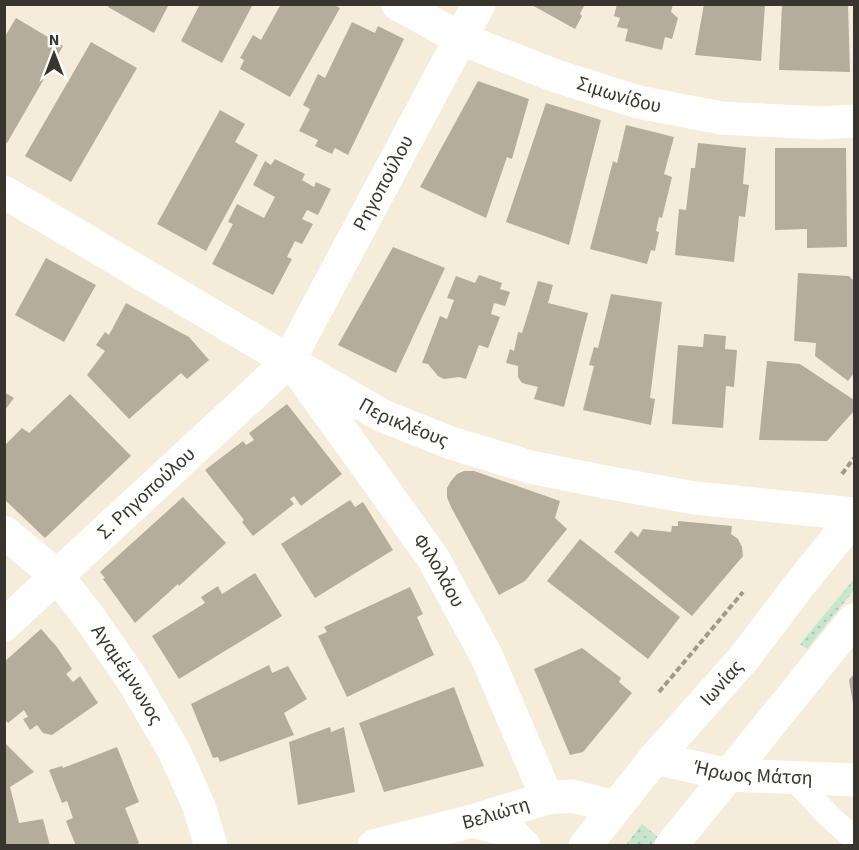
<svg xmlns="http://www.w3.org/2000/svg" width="859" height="850" font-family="'Source Sans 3',sans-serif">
<defs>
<pattern id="grass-dots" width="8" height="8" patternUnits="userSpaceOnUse" patternTransform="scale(1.5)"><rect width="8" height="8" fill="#c6e6ce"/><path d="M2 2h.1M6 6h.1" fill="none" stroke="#abc6b1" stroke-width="1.8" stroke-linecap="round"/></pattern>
</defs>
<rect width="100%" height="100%" fill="#f5ecda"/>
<!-- grass -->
<path fill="url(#grass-dots)" d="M854,579v11l-47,59 -7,-5z
M642,824l16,13 -7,8 -26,1z"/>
<!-- building -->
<path fill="#b5ad9c" d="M110,4h59l-15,29 -46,-26z
M200,4h53l-31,59 -41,-22z
M281,4h52l7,4 -50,89 -50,-28 4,-9 -4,-2 13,-23 8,5z
M530,4h55l-5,10 2,2 -7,13z
M617,4h56l-2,8 7,6 -6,21 -7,-2 -3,13 -37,-9 3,-12 -11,-2 3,-9 -6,-2z
M704,4l61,1 -4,56 -66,-6z
M782,4h66l2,68 -71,-2z
M16,18l47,28 -56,97 -3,-1v-104z
M352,22l23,11 3,-7 26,13 -56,116 -13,-7 -3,6 -17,-8 3,-6 -19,-9 11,-22 -7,-4 15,-31 7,4z
M91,42l46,26 -66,114 -46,-26z
M478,81l51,18 -17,60 -5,-2 -21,61 -66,-31z
M546,103l55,17 -32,125 -63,-23z
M220,110l25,14 -10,18 23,13 -52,96 -49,-27z
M626,125l48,12 -10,37 8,3 -10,41 -3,-1 -3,14 3,1 -4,19 -4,-1 -4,14 -57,-15 23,-88 4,2z
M698,143l48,5 -3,36 6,1 -4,32 -6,-1 -5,46 -59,-7 4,-46 7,1 5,-42h4z
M775,148h71l1,99 -40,1v-19l-32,1z
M275,159l30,15 -3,6 12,7 2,-5 15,7 -13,26 -11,-5 -5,9 11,5 -11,20 -7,-3 -8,16 5,2 -19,36 -61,-31 21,-40 -5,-2 9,-18 27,14 11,-21 -22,-12 12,-24 6,4z
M393,247l52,21 -49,105 -58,-28z
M46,258l50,27 -32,57 -49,-27z
M798,273l51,3 5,5v92l-6,8 -33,-25 1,-13 -22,-2z
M479,275l23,8 -2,6 10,3 -5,14 -11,-3 -3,11 9,3 -12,31 -9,-3 -13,34 -7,-2 -15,2 -6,-3 -10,-12 -6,-1 18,-47 7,3 7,-19 -7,-2 9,-22 19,7z
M538,281l15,4 -5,18 40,10 -24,94 -30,-8 4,-12 -16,-4 -4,-6v-11l-12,-3 4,-14 4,2 4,-19 4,1z
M611,294l51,8 -12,96 5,1 -4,26 -68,-15 11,-44 -5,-1 5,-18 4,1z
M126,303l63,34 20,23 -22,19 -6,-6 -52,46 -42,-44 18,-24 -9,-6 9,-13 4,3z
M704,334l22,2 -1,13 12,1 -3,37 -8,-1 -3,42 -51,-4 6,-79 25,2z
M767,361l33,3 54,36v11l-27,30 -68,-1z
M4,392l10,6 -10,13z
M70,394l61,62 -86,82 -41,-39v-53l18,-18 7,5z
M287,404l55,70 -41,32 -7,-10 -4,3 4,5 -41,32 -11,-14 2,-2 -39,-50 38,-29 3,4 8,-5 -5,-7z
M464,471h10l86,30 -5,17 12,11 -42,52 -26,14 -48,-88 -4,-10v-9l4,-7 6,-7z
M183,497l43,46 -47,43 -1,-2 -43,39 -32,-44 2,-1 -5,-6z
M350,500l5,7 8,-5 30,48 -78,48 -34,-54z
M678,521l54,5 -1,8 7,5 4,8 1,9 -51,60 -78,-64 17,-21 7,6 5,-8 28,3 1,-6h6z
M580,539l100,78 -32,42 -101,-78z
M255,573l27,43 -103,63 -27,-43 53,-33 -4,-6 17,-11 4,8z
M410,587l13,27 -6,3 17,38 -87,42 -29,-61 9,-4 -3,-5z
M41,629l16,18 15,22 -6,5 7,8 7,-6 18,27 -46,32 -9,-2 -6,-8 -7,5 -7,-11 5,-2 -4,-7 -16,13 -4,-4v-57z
M582,648l39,30 -2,4 13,11 -49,59 -13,3 -36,-86z
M269,665l3,8 16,-7 19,33 -23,14 10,22 -74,27 -2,-5 -5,1 -22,-54z
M854,674v30h-1l-4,-24z
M454,687l30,79 -100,26 -25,-69z
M330,727l1,5 13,-5 11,65 -57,13 -9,-63z
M4,742l30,30 -24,15 9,36 24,-4 7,27h-46z
M117,747l22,55 -14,6 14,35 -7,3h-56l-10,-25 7,-3 -6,-17 -5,2 -13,-33 13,-4 1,2z"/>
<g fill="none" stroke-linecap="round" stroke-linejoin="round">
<!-- path -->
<path stroke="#a09a8d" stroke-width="4" stroke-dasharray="6 3" stroke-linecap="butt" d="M842,474l12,-16
M659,692l84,-100"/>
<!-- service -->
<path stroke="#fff" stroke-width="24" d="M792,777l36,38 25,23 1,1"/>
<!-- minor -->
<g stroke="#fff" stroke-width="33">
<path id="s1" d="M398,4l63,35 95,37 82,26 83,16 101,5 32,-2"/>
<path id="s2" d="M4,192l344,204 35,20 68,27 79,24 75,15 90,16 159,16"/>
<path id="s3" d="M302,376l131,182 54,99 60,141"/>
<path id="s4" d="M4,532l53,44 32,41 43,62 42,72 25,55 12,40"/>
<path id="s5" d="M4,625l284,-263 191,-358"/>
<path d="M472,821l36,9 16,16"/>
<path id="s6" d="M374,846l98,-25 75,-23 25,-2 43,11"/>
</g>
<!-- tertiary -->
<g stroke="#fff" stroke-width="33">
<path id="s7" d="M655,758l74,17 125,5"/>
<path id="s8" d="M585,846l70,-88 89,-100 53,-70 57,-71"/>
<path d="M671,846l183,-226"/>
</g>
</g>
<g text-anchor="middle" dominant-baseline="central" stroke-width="4.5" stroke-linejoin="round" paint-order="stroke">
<!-- street labels -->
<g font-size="20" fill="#38352e" stroke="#fff">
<text stroke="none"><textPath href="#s1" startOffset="240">Σιμωνίδου</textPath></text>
<text stroke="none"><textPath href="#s5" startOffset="590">Ρηγοπούλου</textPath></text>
<text stroke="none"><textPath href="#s2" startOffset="462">Περικλέους</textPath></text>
<text stroke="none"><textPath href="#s5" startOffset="194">Σ. Ρηγοπούλου</textPath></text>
<text stroke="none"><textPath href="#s3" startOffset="238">Φιλολάου</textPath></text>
<text stroke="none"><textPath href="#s4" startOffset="190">Αγαμέμνωνος</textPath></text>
<text stroke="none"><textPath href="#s8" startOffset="213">Ιωνίας</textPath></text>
<text stroke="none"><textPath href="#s7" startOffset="100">Ήρωος Μάτση</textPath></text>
<text stroke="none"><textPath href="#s6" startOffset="126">Βελιώτη</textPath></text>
</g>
</g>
<!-- border -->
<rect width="859" height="850" fill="none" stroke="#38352e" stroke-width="12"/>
<!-- north arrow -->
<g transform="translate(54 54)" stroke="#ffffff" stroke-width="4.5" paint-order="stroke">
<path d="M0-4.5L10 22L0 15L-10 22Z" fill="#38352e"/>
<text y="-9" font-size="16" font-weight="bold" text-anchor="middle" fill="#38352e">N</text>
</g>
</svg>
